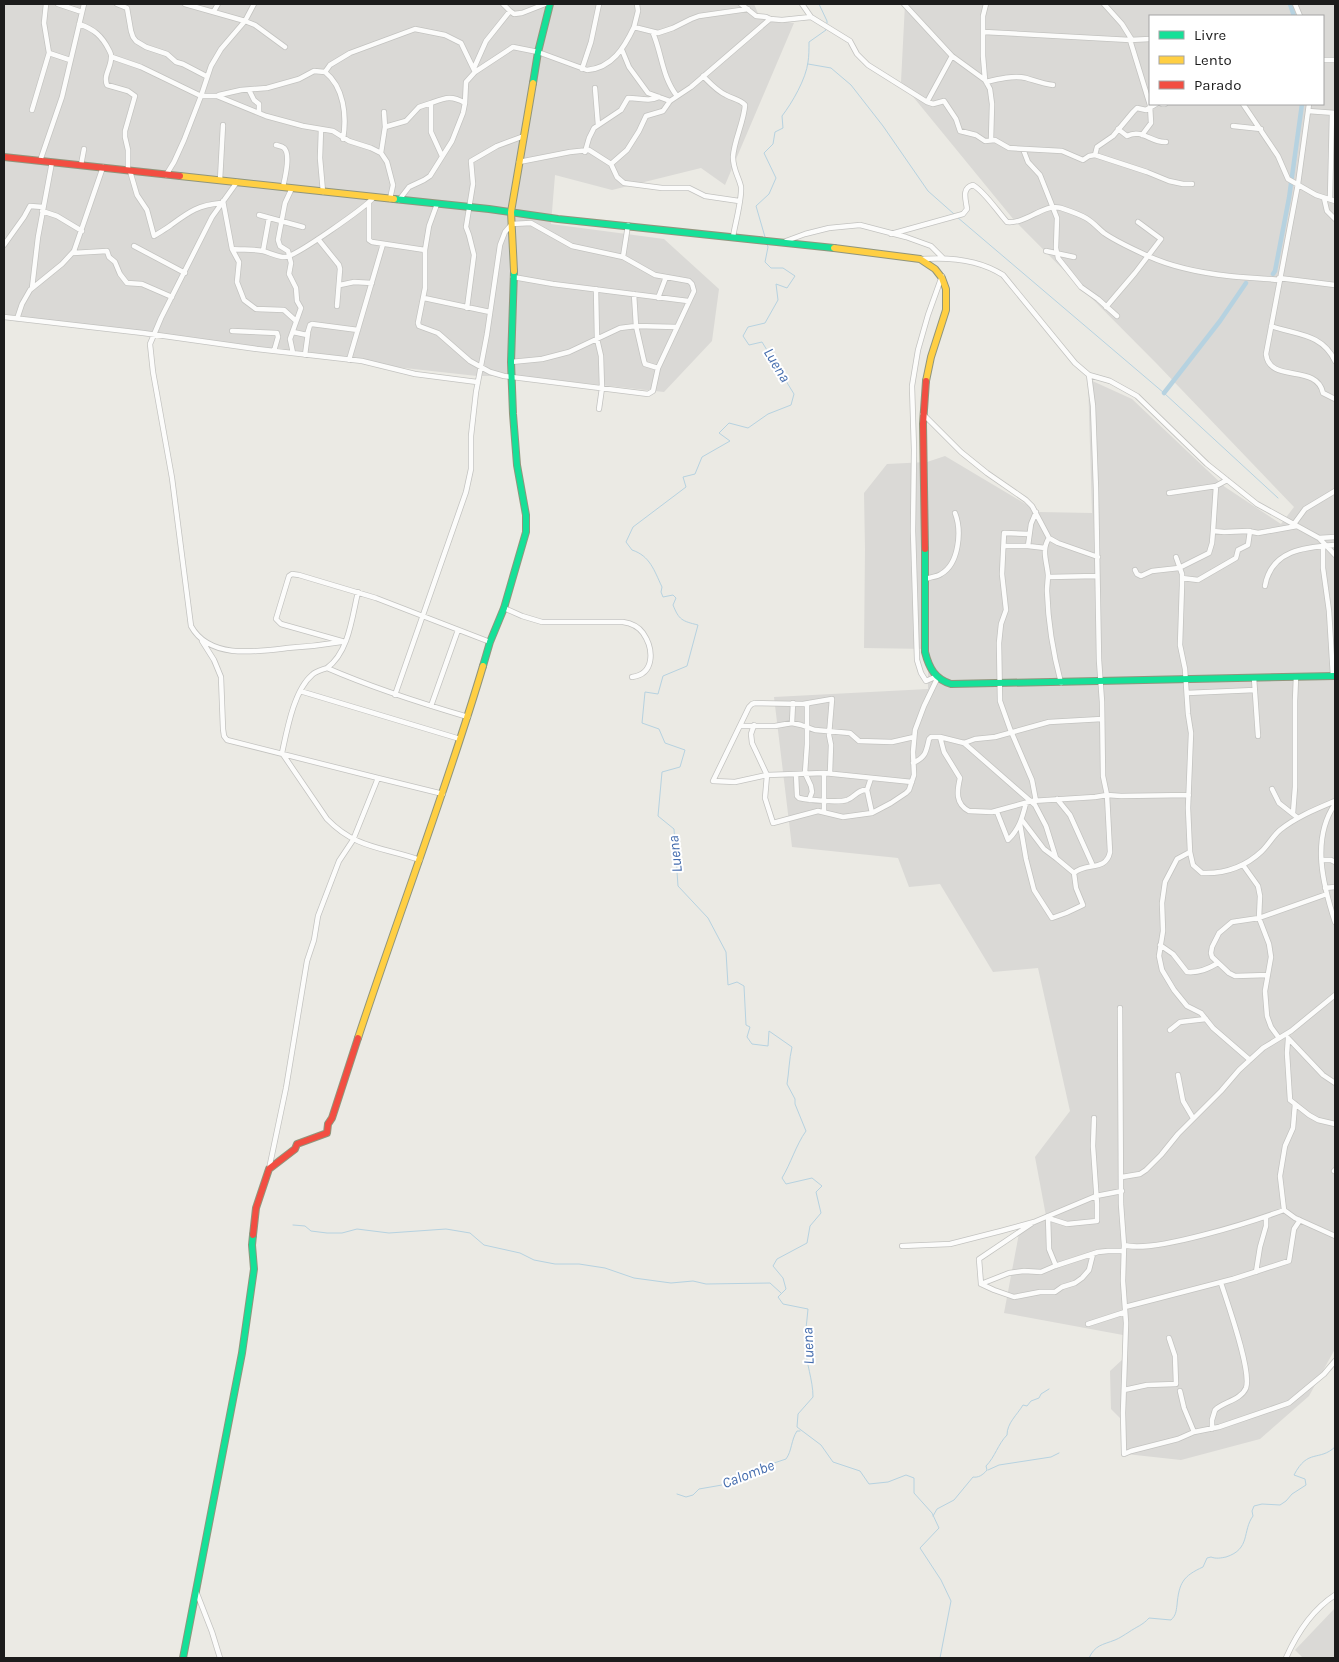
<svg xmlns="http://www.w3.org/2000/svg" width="1339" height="1662" font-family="Karla,sans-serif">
<rect width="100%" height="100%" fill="#ebeae4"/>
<!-- residential -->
<path fill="#dad9d6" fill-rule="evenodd" d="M4,4h750l6,14 34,5 -69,162 -24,-17 -89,22 -57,-15 -4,49 113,15 55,50 -7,52 -48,51 -146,-16h-41l-127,-14 -346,-48z
M905,4h430v1345l-26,47 -49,43 -79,21 -55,-6 -5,-35 -10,-10 -1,-38 13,-12v-24l-119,-22 16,-85 26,-12 -11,-59 35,-46 -32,-143 -45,4 -53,-88 -31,3 -11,-29 -106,-11 -18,-150 154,-8v-40l-64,-1 1,-99 -1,-56 23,-29 40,-2 18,-6 94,56 53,1 -4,-134 44,20 93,88 56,37 13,-17 -137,-143 -143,-144 -113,-138zM1150,16h173v88h-173z
M1335,1608v50h-32l-8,-8z"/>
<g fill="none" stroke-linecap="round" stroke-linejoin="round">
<!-- stream -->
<path stroke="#b6d2e0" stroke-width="1" d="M819,4l8,17v2
M808,64l23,4 20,17 32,41 45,65 26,23
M957,217l207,176 114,105
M765,237l-9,-31 13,-12 7,-16 -12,-25 9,-9 2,-12 8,-4 -1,-12c10,-13 24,-37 26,-54 1,-6 1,-13 1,-20l17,-12v-3
M767,244l1,3 -3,15 6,6h12l12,8 -8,12 -11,-4 2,16 -13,23 -17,4 -5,9 6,9 13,-3 32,52 -3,11 -23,9 -20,14 -19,-5 -10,10 11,8 -28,16 -7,17 -12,3 3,10 -53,40 -7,15 6,8c18,6 22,20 30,37l-1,5 2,5 10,-2 3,3 -3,7c6,15 9,16 25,20l-11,41 -24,10 -5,18 -13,-2 -3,31 17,6 6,14 20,7 -5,17 -18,5 -4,44 16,13 4,57 30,32 18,34 2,33 9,-3 7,4 2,39 4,2 -3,10 5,7 16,2 1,-15 23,16c-3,13 -3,25 -5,37l8,15v5l11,27c-10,14 -15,32 -24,47l4,6 26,-6 10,8 -6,6 5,21 -11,13 -3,17 -30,16 -4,7 10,12 3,11 -8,8 5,7 25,5c-1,12 -3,24 -3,36 1,18 8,35 8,52l-15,17 -1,13 24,18 12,17 27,9 9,13 19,-2 18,-7 8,3v15l18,20 7,15 -19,20 21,32 10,21 -11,57
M293,1225l12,1 6,5 16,2h15l15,-4 32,4 57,-4 24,4 14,12 36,8 14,7 21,4h24l26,4 29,10 37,5 22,-2 13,3 64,-1 11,10
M988,1470l11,-5 52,-8 8,-4
M677,1494l9,3 7,-2 6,-6 23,-4 31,-15 33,-11c6,-8 5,-19 11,-28h3
M933,1516l4,-7 17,-9 19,-23c5,1 10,-2 14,-7l-1,-4c9,-9 12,-22 21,-31 0,-12 10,-20 16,-30l4,1 4,-5 8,-3 2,-4 8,-5
M1089,1658c6,-13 13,-13 26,-18 5,-2 9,-5 14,-8 7,-5 14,-7 20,-14l22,2c5,-5 5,-8 6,-15 2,-22 6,-29 26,-38l4,-9 4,-1c5,2 10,1 15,0 25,-8 16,-26 27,-41l-1,-5 2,-5 8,-2 18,1 6,-4 6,-7 14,-9 -1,-6 -11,-4c14,-27 25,-13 41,-28"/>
<!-- canal -->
<path stroke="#b6d2e0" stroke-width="4.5" d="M1290,4l4,12
M1273,274l2,-3 14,-73 13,-94
M1164,393l56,-72 26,-38"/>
<defs>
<path id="street" d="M46,4l-2,19 5,30 21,7
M58,4l24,8
M117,4l10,4 4,23 2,6 3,4 10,6 21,7 9,8 7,2 23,12
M185,4l60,17 10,4 30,22
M503,4l7,7
M741,4l15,12 10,1 4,2 12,1 29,-3
M802,4l9,13 39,24 7,13 11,11 59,37 6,2 11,-3 12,18 4,12 16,4 9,6 10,-1 14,8 53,3 21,9 6,-4 6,-1 52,17 22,9 14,3h9
M904,4l48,52 33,24
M986,4l-3,12v40l2,24 5,9 2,15 -1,36
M1104,4l18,20 10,16
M1295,4l5,12
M214,11l4,-7
M79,24c15,5 23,12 30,26 1,2 3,5 2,8 0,10 -8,17 -4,27l21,6 7,5 -10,35v6l3,13v20
M634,27l4,-16 -1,-7
M984,32l146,8 20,-1
M653,33c9,21 9,44 24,63
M1130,40l20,65 1,18 -9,12
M622,50l7,17 19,26 22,8
M112,57l29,10 60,29h16l49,20 37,10 30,5 16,10 22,7 10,5 6,9 6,23 -3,14
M1323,60h12
M474,68l12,-27 24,-30 4,3 8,-1 23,-9
M582,69l9,-27 8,-38
M325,72l5,-7 20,-12 65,-24 30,6 16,8 14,29
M703,76c7,7 14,15 23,19 7,4 14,4 19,10 -1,17 -11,35 -12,52 0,13 6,20 8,30 1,13 -6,37 -8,50
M986,82c12,-3 28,-7 40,-4 10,3 17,6 27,7
M595,88l3,37
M249,90l5,10 5,4v9
M219,95l22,-5 26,-2 32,-9 15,-8 11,1c19,15 22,44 18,67
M927,102l25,-46
M431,103c14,-5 20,-8 34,0
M1162,104h3
M1243,104l35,52 10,23 28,16 19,6
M1309,104l-11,80 -32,170c3,30 51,9 57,39l12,6
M32,110l17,-57
M1308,111l27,2
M1233,126l28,3
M385,127l21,-6 13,-14 12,-4v29l11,24
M321,129l-1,29 3,34
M1118,129l9,7c15,-8 24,7 39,6
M276,145c3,1 6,1 8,3 7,6 1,30 -1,39
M1023,149l5,13 12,13 17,43 -1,30 2,10 23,29 17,12 19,17
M585,152l4,-14 5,-10 27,-18 7,-12c12,0 20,4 31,-1
M381,153l4,-26 -1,-15
M1095,155l2,-8 16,-11 20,-24 4,-4 9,2 10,-6
M40,161l22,-64 22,-93
M519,162l51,-10 19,-2 22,14 6,13 7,6 38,5h27l16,8 34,5
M611,164l16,-14 12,-19 7,-15 17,-5 7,-10 21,-14 79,-68
M81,165l3,-16
M130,171l7,24 10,15 7,26c6,-4 12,-7 17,-11 18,-13 27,-20 50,-22
M166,175l8,-13 10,-22 17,-44 10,-30 10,-17 24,-28 9,-17
M220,180l3,-55
M237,182l-25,35 -51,101 -11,26 3,28 19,106 19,148c18,33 64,26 96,22 18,-1 36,-3 54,-6
M292,188l-7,15 -7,37 2,6 8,5 3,12 -2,11 7,14 1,13 4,7 -11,31 3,14
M1324,198l3,13 8,8
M1330,199l2,-86
M399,200l10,-13 15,-7 6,-4 22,-35 11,-28 2,-10 1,-21 9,-10 38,-25 25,5 49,18c25,-2 37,-22 47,-43l24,6 15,-5 18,-9 8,-3 49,-7
M223,201l9,48 7,13 -2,20 7,18 12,9 28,1 12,11
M369,202v38l3,2 53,8 4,-24 8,-22
M42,211l15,5 25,15
M259,215l44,12
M891,234l72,-20 4,-5c-1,-9 -6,-21 6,-24 12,7 24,26 34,37 20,2 37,-19 54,-14 9,3 18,6 25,10 7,4 12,10 18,15 13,9 29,16 44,23 24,11 54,17 81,20 17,2 33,2 50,4
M318,239l21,26 1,4 -3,37
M786,241l19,-7 24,-6 31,-3 46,12 25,9 12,12
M4,245l20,-28 6,-11 13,1
M134,246l51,27
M232,249c10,1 21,0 31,2 7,2 15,6 22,6 10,0 81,-50 89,-60
M263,251l6,-33
M1046,251l28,6
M73,253l34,-2 2,6 6,5 5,12 7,9 15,1 30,13
M623,257l5,-32
M921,259c27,-2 59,1 82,16l72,88 14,12 21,6 27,15 70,68 50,40 62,34 16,17
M513,277l40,7 135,17
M1279,278l56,7
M340,285l14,-3 18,1
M32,288l6,-51 14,-75
M596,289l1,50 4,17 1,32 -3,21
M634,294l2,32 8,35 1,3 13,4
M424,298l66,14
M658,298l8,-21
M1106,307l29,-34 26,-34 -23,-17
M467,308l7,-53 -5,-20 -3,-8 7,-43 -2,-23 26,-15 27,-10
M4,317l139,16 114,16 105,12 53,13 62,8
M17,319l5,-15 8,-14 32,-26 12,-13 29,-84
M1271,326c25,9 51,7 64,35
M232,331l45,2 1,4 -4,14
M293,332l14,3 3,-10 2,-1 46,6
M305,355l3,-22
M349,360l34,-116
M511,362l31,-3 27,-7 51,-24 16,-2 41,1
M923,414l38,38 26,21 39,27 6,6 17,32 9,5 40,14
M1169,493l47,-7 11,-6
M1294,524l11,-15 30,-18
M1213,531l3,-45
M1029,534l-25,-1 -2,41 4,36 -5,14 -2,19 1,58 10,28 22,51 4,21
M1049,538c-8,12 -2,24 -1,37 0,5 -1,11 -1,16 1,30 6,62 14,92
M1319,538l16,-1
M1004,546h24l17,2
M1028,546l3,-22 5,-12
M1323,546v22l6,43 4,65
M1176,557l6,17v11l-2,60 5,24 3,45 3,19 -3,75 2,44 3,13 9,8c24,1 43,-6 60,-22 7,-7 11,-15 18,-21 16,-13 36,-21 55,-29
M1135,570l2,4 4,2 11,-5 27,-3 30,-15 3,-10 1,-12 11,1 24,-1 10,2 39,-7
M1048,577l49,-1
M1182,578l16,2 38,-22 2,-8 10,-5 2,-14
M926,579c4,-2 11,-2 15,-5 18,-10 21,-43 14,-61
M1265,586c6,-36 40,-39 70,-41
M504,608l18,8 20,6h81c7,1 15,4 20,11 11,16 12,41 -11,44
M202,641l12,19 7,17 2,52 1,7 3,4 151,38
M345,642l-64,-18 -5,-5 13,-43 3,-2 7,1 77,23 114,44
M327,668c22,-16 25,-51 31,-76
M935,677l-9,4 -5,-8 -4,-13 -4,-129 1,-81 -2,-64 6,-36 10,-35 14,-39
M1254,678l4,58
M300,691l160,48
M1187,693l68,-3
M395,695l71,-203 5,-23v-33l5,-44 11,-58 13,-89 5,-13 7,-8 19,-1 41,23 51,11 32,18 34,6 3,3 2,7 -36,77 -5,23 -5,3 -144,-18 -14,-4 -20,-11 -32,-28 -19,-7 -1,-3 7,-35v-38
M807,704v40l-2,29 6,13 1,6 -3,8
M431,706l27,-76
M792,723l1,-20
M754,725l-3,9 1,9 15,32 -2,23 8,25 45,-12 25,6 29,-4 19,-10 15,-10 3,-3 5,-15 -1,-23 2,-22 9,-24 13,-27
M741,726h34l17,-3 9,2 14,5 35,3 9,8 33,1 22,-5
M940,737l4,15 16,26c-3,13 -5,26 9,33l23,1 40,-11 63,-4 12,-2 14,1 68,-1
M964,743l71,62 11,21 10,32 -12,-9 -22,-29
M913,763c13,-6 13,-11 16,-24l2,-2h9l24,6 11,-4 20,-2 54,-15 53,-3
M830,773l1,-28 -2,-10 3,-36 -29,5 -48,-1 -3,1 -3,3 -36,74 22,1 32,-7 57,-2 88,9
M796,774l1,22 2,2c10,2 39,5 48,2 8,-3 11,-11 20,-10l4,-12
M1272,789l7,14 19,15
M867,790l5,23
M1057,799l13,16 23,51
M1335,804c-24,35 -12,81 0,118
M824,811v-38
M997,812l11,28c11,-11 14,-21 18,-37
M1293,813l2,-26v-86l1,-24
M1020,824l6,35 8,31 18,28 14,-5 17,-8 -7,-17 -2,-15 -18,-15
M1190,852l-13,7 -12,23 -3,21 1,28 -4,25 3,14 12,20 13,16 14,7 12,15 37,32
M420,860c-37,-13 -64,-11 -93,-41l-45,-66c5,-23 12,-63 30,-78 4,-4 10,-5 15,-7 46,20 93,35 141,49
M1322,860h9l4,2
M1243,865l15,21 2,10 -1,22 10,26 2,13 -6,34 2,25 4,11 8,11
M1074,873c12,-11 32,-1 36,-21l-3,-57 -4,-19 -1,-74 -3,-42 -3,-171 -3,-83 -4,-31
M1325,888l10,-1
M1160,945l13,9 14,18c12,1 21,-3 31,-9
M1268,975l-33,1 -6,-3 -17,-16 -1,-4 1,-6 7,-14 13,-11 27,-4 68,-24
M1120,1008l1,196 3,41 -1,36 3,42 -3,90 1,41 7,-3 47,-12 16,-7 25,-5 70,-24 35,-29 11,-13
M1170,1030l10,-8 26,-3
M1288,1038l35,37 12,8
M1288,1039l-1,14 3,47 19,15 9,5 17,4
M1178,1075l5,26 10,17
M1295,1104l-2,24 -8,18 -5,30 4,34 11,8 40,18
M269,1169l17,-81 21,-127 7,-21 4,-24 21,-55 14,-21 25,-62 65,16
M1334,1171l1,-1
M1122,1177l18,-3 6,-4 15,-15 17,-21 43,-43 18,-21 24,-22 28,-17 44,-36
M1048,1216l1,33 7,17
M1048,1218l19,6 30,-3v-17l-4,-58 1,-28
M1124,1245c28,9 130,-24 160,-35
M902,1246l48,-2 51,-13 33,-9 62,-26 26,-5
M1256,1272l4,-25 6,-21v-9
M981,1284l28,-11 15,-2 17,1 14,-6 43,-14 10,-1h15
M981,1284l13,6 20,7 26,-5h15l7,-5 13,-4 7,-5 7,-8 4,-16
M981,1284l-2,-25 52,-35
M1125,1307l108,-28 56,-18 5,-32 6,-9
M1088,1324l37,-12
M1124,1390l23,-5 29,-1 -1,-28 -6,-18
M1180,1391l4,17 10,24
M1212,1429v-9l3,-10c8,-8 26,-10 31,-22 6,-17 -19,-86 -25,-105
M196,1591l16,41 8,26
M1286,1658c11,-25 26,-48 49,-63"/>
<path id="fast" d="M533,83l5,-31 12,-48
M394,199l95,10 69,10 276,29
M925,549v103c4,16 10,27 26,32l384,-8
M483,666l7,-24 14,-34 22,-76v-17l-9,-50 -4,-51 -2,-52 3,-91
M183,1658l59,-305 12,-84 -2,-24 1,-10"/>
<path id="slow" d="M180,176l214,23
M834,248l86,11 15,10 7,9 4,11v21l-15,47 -5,24
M514,271l-3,-59 22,-129
M358,1038c41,-125 88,-247 125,-372"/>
<path id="jam" d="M4,157l176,19
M925,549l-2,-125 3,-43
M253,1235l3,-27 13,-39 26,-20 2,-5 30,-11 1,-9 4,-6 26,-80"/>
</defs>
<!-- street casing -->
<use href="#street" stroke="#c3c3c0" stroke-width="6"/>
<!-- fast casing -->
<use href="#fast" stroke="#90957c" stroke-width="8"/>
<!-- slow casing -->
<use href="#slow" stroke="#90957c" stroke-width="8"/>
<!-- jam casing -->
<use href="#jam" stroke="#90957c" stroke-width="8"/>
<!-- street -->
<use href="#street" stroke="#fcfcfb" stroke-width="4.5"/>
<!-- fast -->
<use href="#fast" stroke="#16e098" stroke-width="6"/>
<!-- slow -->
<use href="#slow" stroke="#ffcf43" stroke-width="6"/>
<!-- jam -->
<use href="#jam" stroke="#f24e42" stroke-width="6"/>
</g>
<g text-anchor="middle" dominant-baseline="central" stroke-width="4" stroke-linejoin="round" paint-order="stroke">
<!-- water labels -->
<g font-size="15" font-style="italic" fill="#456dae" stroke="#fff">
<text transform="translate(777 365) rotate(59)">Luena</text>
<text transform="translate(675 854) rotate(-96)">Luena</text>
<text transform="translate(808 1346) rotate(-92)">Luena</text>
<text transform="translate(748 1474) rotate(-21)">Calombe</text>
</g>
</g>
<!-- border -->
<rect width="1339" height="1662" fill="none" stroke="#1c1c1c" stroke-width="10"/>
<!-- legend -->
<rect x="1149" y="15" width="175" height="90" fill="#ffffff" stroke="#a4a4a4"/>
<rect x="1159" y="31" width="25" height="8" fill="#16e098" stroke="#a4a4a4"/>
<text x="1194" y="40" font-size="15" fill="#1c1c1c">Livre</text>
<rect x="1159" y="56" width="25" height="8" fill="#ffcf43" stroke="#a4a4a4"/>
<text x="1194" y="65" font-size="15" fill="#1c1c1c">Lento</text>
<rect x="1159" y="81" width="25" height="8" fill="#f24e42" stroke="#a4a4a4"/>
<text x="1194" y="90" font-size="15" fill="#1c1c1c">Parado</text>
</svg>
